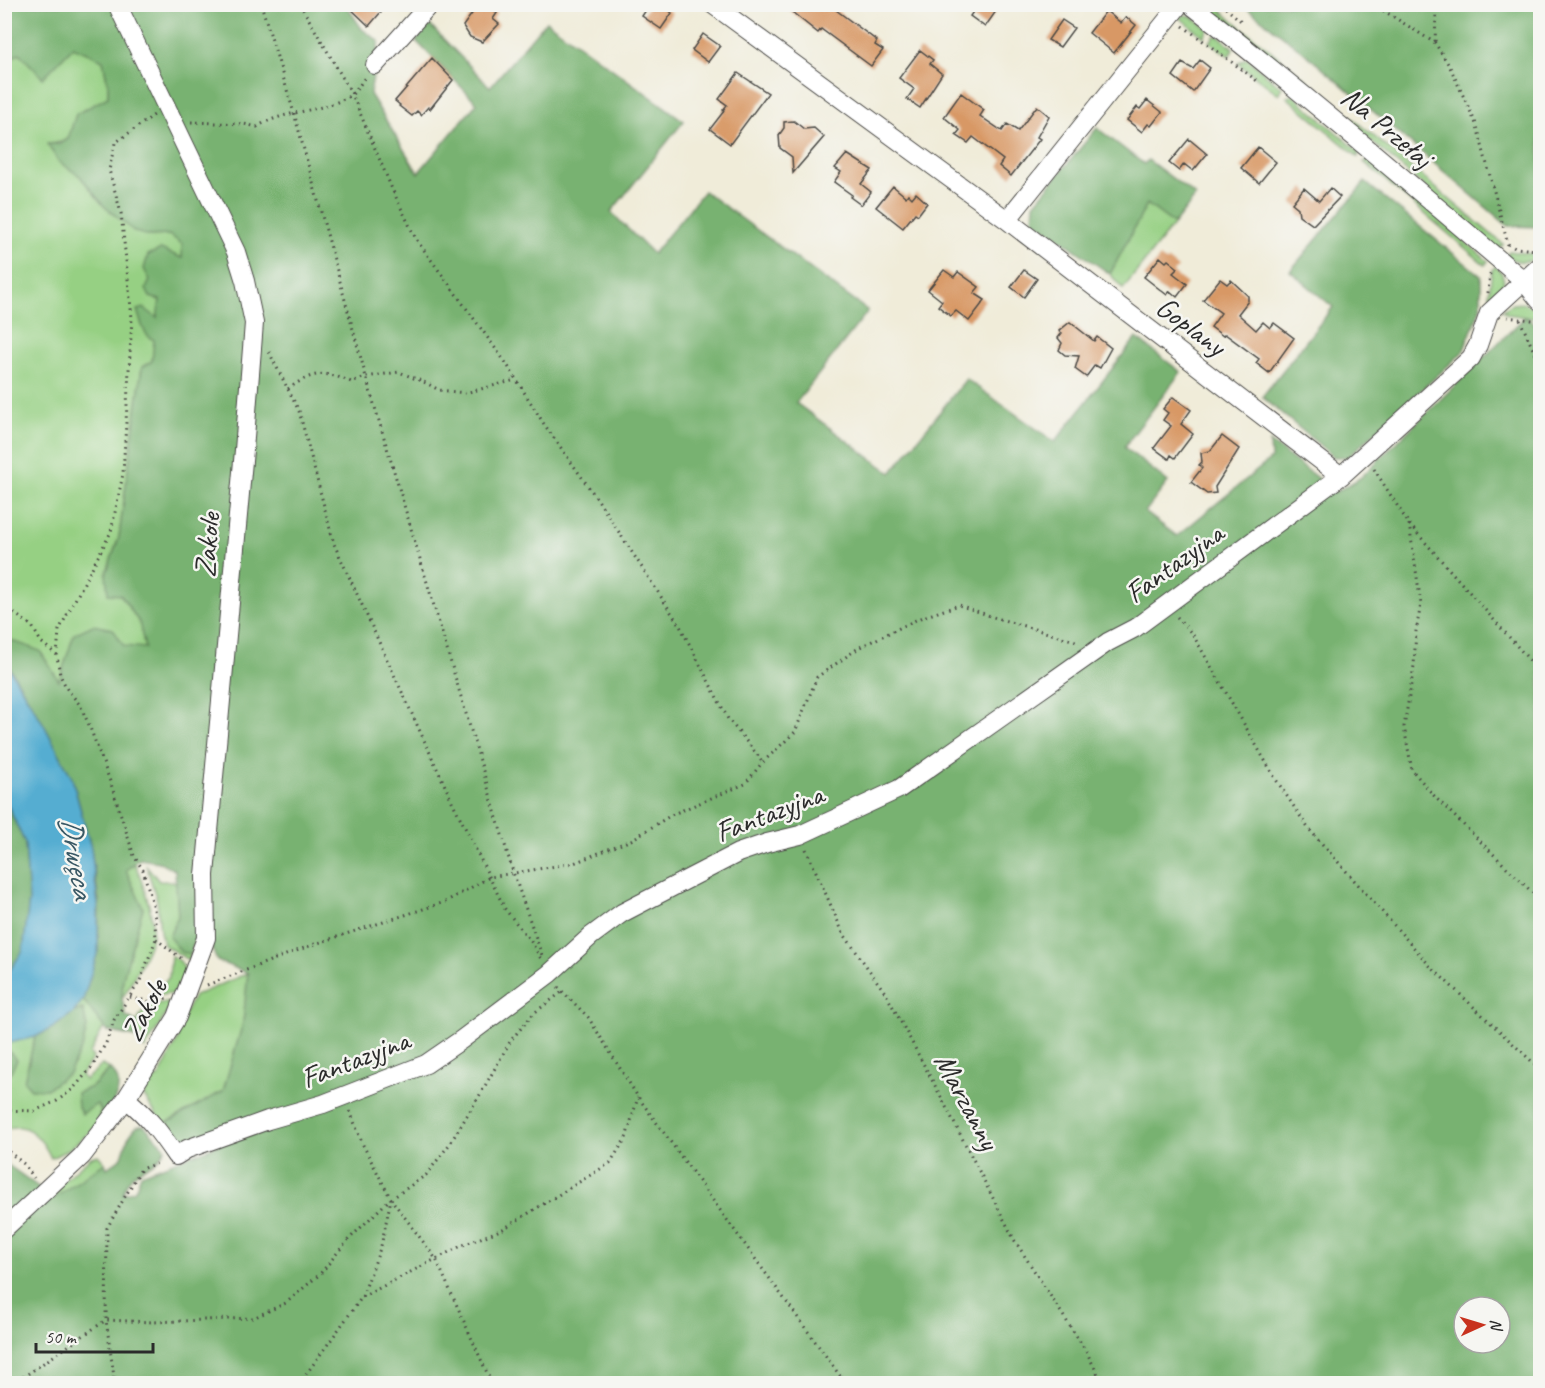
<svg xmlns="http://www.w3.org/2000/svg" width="1545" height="1388" font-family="Caveat,sans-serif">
<rect width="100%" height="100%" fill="#f6f6f2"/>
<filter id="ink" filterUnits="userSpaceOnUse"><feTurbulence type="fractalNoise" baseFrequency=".0167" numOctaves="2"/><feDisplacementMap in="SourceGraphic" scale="12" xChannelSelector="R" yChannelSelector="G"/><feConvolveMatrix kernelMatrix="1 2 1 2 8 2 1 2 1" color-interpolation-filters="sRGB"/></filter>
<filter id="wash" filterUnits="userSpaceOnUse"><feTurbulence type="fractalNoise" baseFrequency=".008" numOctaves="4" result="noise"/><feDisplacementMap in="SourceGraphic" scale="24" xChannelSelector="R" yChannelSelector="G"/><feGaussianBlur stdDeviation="1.35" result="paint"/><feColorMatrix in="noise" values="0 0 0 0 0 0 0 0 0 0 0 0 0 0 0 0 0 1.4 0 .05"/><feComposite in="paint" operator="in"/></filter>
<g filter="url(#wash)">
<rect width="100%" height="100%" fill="#f0ecd9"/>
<!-- green -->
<path fill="#96d083" stroke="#607e57" stroke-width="1.5" d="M1205,5h9l94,76 -3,4z
M1184,15l7,1 17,13 -4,8 -25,-20z
M39,36l61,8 8,41v23c-18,16 -35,35 -60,36l11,18 21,14 24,30 45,30 20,-1 28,16 -30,50 10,46 -35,20 -23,170 -13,37 44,64 7,18 -98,25 -19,-30 93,214 2,-2c7,20 20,51 17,73 -4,18 -21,47 -30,63v-5l-32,59 3,5 -12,17 4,5 17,-15 8,4 -17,17 4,18 4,6 -7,19 -28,22 -15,7c-9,-19 -24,-39 -46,-28v-1074l11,-1z
M1214,36h5l14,12 -1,4 -3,4 -19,-14z
M1246,58l36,30 -4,6 -40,-31z
M1310,83l193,161 -5,5 -191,-162z
M1293,95l66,57 -1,5 -71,-60z
M1367,161h4l117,100 -3,4 -121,-103z
M1147,204l27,20 -51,65 -13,-15z
M1509,251l23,3 4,4c-11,6 -19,4 -30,-2z
M1496,266c12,12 9,22 -3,32l-4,-4 3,-24z
M1523,303l9,4 8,7 -1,5 -32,-5 -4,-4 9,-6z
M146,865l13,16 25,1 7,72 -3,6 -24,-15 -4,-13 -3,-32z
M171,955l9,6 6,10 -5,14 -10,9 -10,1 -2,-5 10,-13z
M248,973l-5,50 -20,69 -60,33 -19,-29 2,-10 14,-11 18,-36v-12l16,-31z
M160,1003h13l-28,46 -10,-12 2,-15 8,-14z
M98,1155l7,8 -51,35 -6,-4 43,-37z"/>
<!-- forest -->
<path fill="#78b271" stroke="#526e4e" stroke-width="1.5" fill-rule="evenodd" d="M5,5h345l-2,3 14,21 17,12 -9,53 48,79 59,-70 -61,-62 14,-16 60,62 56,-66 138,100 -73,91 42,42 51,-63 164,120 -72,92 95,70 75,-94 89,63 81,-104 45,34 -57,75 44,35 -23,30 32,24 94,-77 -1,-17 66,50 24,-14 165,-161 15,10v1056h-1535v-220l49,35 51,-35 2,5 15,-11 6,-19 8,-11 8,-2 21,23c-9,24 -34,15 -42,46l12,-4 6,-16 80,-30h-42l-16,-19 60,-34 20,-68 5,-50 -31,-12 -10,-24 -12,2 -4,15 -10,-2 -12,-15 9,-21 -3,-46 -16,-8 -19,-3 -14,11 17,38 -20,70 -1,21 4,17 11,6 -2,15 -28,-6 -24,-31 15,-49 1,-50 -8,-53 -19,-70 -29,-55 -38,-63v-19l3,-2 32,12 19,30 15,-47 19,-9 20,4 11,17 21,2 -6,-26 -18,-27 -13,-1 -2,-20 13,-37 23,-170 10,-6 2,-21c-11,-4 -13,-19 -17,-30l7,-2 13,10 3,-18 -10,-3 -4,-8 4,-9 -6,-11 4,-14 13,-6 21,9v-14l-13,-9 -20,1 -14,-4 -31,-26 -24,-30 -21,-14 -12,-18h13l8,-5 8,-25 32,-17v-12l-5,-25 -30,-13 -30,31 -24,-25 -3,3h-11zM1464,1307h36v36h-36z
M1243,5h297v222l-32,-1 -206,-175z
M1097,128l47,36 4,-4 48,36 -22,28 -27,-20 -37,70 -77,-54 1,-16z
M1365,182l116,94v31l-18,45 -115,105h-14l-72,-60 71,-90 -43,-36z
M4,799l21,44 4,57 -6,51 -18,26z
M83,1009l4,18 -4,18 -14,28 -22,16h-16l-7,-8 11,-44 19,-10 20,-15z
M5,1047l12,13 -12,22z
M110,1069c21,17 -3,44 -16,60l7,-19 -4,-6 -15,10 -4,-7 -1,-14 16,-7z"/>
<!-- water -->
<path fill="#54add1" stroke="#406c7e" stroke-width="1.5" d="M4,660l39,63 29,55 19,70 7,57v46l-15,49 -9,12 -20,15 -19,10 -30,7v-67l18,-26 6,-51 -4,-57 -20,-44z"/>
<g id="blocks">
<!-- building -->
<path fill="#d89865" d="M346,4h37l-5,6 3,2 -12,14z
M479,4h8l10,9 -4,6 6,5 -17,18 -12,-5 -7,-11z
M650,4h12l10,9 -11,16 -19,-13z
M782,4h59l-5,6 41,31 -2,4 8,5 -12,16 -50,-37 -3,4z
M987,4h14l-16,23 -15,-11 7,-10 5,4z
M1106,11l15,12 5,-6 10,8 -22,28 -25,-20z
M1062,20l12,8 -14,19 -12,-7z
M703,34l17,12 -12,16 -16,-12z
M920,50l13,10 -3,4 12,10 -22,34 -13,-9 7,-10 -15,-11z
M432,58l21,22 -23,29 -2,-2 -7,8 -4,-4 -5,5 -13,-10 1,-1 -5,-4z
M1200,60l10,8 -17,24 -20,-16 9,-13 11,6z
M738,73l30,20 -38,51 -20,-15 14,-18 -1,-1 4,-5 -8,-6z
M961,93l23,17 -4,6 22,15 5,-7 11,7 19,-25 12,10 -12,21 3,2 -29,37 -12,-10 4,-6 -30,-23 -5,6 -12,-8 4,-5 -16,-13z
M1147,100l15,12 -11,14 -3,-2 -6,8 -15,-12 10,-13 3,2z
M794,121l10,8 10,-1 10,9 -31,36 -1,-16 -12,-9 -1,-13 5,-7v-6z
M1189,139l18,15 -14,17 -9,-7 -5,7 -10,-8z
M1258,147l18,15 -17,21 -18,-15z
M847,154l25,16 -11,14 10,8 -10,13 -11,-8 2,-2 -18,-13 7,-10 -6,-4z
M893,186l13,11 2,-3 4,4 4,-5 11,10 -9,12 -3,-2 -12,15 -27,-21z
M1304,188l15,13 11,-13 10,9 -27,28 -14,-10 -1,-7 -6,-5z
M1160,257l6,5 2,-2 10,8 -5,5 14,11 -10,13 -7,-6 -3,4 -23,-18z
M944,270l10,7 4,-5 21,15 -5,6 11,7 -16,21 -13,-10 -5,5 -13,-10 4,-5 -14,-11z
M1024,270l13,9 -13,18 -13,-10z
M1220,279l7,5 4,-4 17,16v5l-10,13 18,16 7,-8 7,6 4,-5 20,15 -25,35 -13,-10 3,-4 -34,-25 -2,2 -12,-9 10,-14 -18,-13z
M1070,322l24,19 3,-4 14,11 -11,20 -5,-3 -9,12 -11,-8 4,-13 -14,-1 -6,-5 3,-7 -4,-5 4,-5 -3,-2z
M1173,397l18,13 -10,14 12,10 -18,24 -4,-3 -2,4 -15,-11 17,-22 -8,-6 5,-7 -5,-4z
M1222,436l17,13 -24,38 1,6 -9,1 -16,-12 11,-14 -3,-3 3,-3 -1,-9 9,-2z"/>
</g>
</g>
<g filter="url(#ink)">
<use href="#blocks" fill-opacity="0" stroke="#494845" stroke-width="1.5"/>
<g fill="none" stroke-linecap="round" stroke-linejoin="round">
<defs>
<path id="minor" d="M712,4l295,216 334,256
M1190,4c114,89 224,183 333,276l17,21
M375,65l55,-61
M1007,220l173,-216
M126,1099c22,17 35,35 50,57l11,-7 81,-29 55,-16 103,-40 35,-24 88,-66 42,-38 31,-23 116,-60 29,-10 33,-8 99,-46 209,-147 27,-14 206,-152 130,-118 7,-13 11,-32 51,-47
M4,1229l78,-73 44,-57 51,-82 29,-79 -1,-63 39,-425 10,-127 -9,-42 -9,-29 -119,-248"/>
</defs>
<!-- minor casing -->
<use href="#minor" stroke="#494845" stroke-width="20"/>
<!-- path -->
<path stroke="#494845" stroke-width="3" stroke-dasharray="1.5 4.5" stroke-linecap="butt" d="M261,4l33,109 72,264 147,495 30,86
M300,4l52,90 40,95 24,50 90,124 38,61 54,76 82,126 48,93 32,39 2,5
M1221,4l20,17
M1373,4l62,39 15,24 27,59 31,119
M1434,4l2,10 -1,29
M1183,26l77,57
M191,122l53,2 13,3c28,-18 66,-14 94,-32 6,-4 10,-13 15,-19
M1508,244l7,4 22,2
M1488,293l2,-21
M1507,317l33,4
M1520,320l20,45
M269,352l30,59 35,133 118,257 53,108 27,34 9,16
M288,389c24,-17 36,-19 63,-7l15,-5 33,-5 27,11 13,7 26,3 51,-13
M1374,469l35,55 131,148
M1409,524l12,80 -5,27 -2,35 -10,61 8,43 24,28 104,102
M4,606l28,20 9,16 16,13
M1177,617l16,18 82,143 33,50 123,139 109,102
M806,849l37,84 43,61 54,101 75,146 71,110 17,33
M156,939l26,20
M207,985l105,-40 133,-43 45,-25 84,-14 57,-23 42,-26 72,-30 17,-21 33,-31 22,-55 43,-30 60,-29 39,-13 34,12 86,25
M558,987l30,30 50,80 208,287
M130,997l21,5 16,-4
M4,1110l30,1 23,-10 16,-12 19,-22 14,-24 8,-23 26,-39 16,-42 -2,-31 -11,-38 -9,-14 -23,-72 -22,-59 -9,-20 -13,-16 -7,-14 -3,-19 2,-26 52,-98 12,-58 9,-156 -11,-105 -12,-43 6,-27 39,-28
M350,1111l12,32 29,56 45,60 56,125
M4,1148l20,16 10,14
M362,1297l101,-52 40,-16 107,-66 16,-25 12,-41
M13,1384l93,-64 1,-92 34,-59 19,-7
M115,1384l-9,-64 47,2 100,-4 33,-15 34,-29 27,-33 42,-41
M299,1384l63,-87 19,-51 10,-47 35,-24 23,-30 32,-52 30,-53 23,-27 28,-21"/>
<!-- minor -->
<use href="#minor" stroke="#fff" stroke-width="18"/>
</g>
</g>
<g text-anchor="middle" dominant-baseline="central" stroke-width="5" stroke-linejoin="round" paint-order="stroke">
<!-- street labels -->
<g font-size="30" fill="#2b2b2b" stroke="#f6f6f2">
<text transform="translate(1387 127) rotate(40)">Na Przełaj</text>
<text transform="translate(1191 326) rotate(37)">Goplany</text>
<text transform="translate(207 545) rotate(-85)">Zakole</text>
<text transform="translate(1174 563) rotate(-36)">Fantazyjna</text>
<text transform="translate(769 813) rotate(-21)">Fantazyjna</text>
<text transform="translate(144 1010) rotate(-63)">Zakole</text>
<text transform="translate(355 1059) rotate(-21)">Fantazyjna</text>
<text transform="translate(967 1101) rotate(62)">Marzanny</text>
</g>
<!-- water labels -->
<g font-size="32" font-style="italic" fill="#395865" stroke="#f6f6f2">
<text transform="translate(77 857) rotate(80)">Drwęca</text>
</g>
</g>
<!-- margin -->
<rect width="1545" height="1388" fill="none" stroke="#f6f6f2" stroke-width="24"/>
<!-- north arrow -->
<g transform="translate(1482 1325) rotate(86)"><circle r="28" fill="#f6f6f2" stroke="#a5a5a2" stroke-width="1.5"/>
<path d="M0-4.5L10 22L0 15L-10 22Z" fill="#c8321e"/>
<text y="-9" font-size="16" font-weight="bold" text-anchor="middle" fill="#2b2b2b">N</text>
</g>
<!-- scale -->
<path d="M36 1343v9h117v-9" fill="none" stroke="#2b2b2b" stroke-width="3"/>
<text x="45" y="1343" font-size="18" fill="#2b2b2b" stroke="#f6f6f2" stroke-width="4.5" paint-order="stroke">50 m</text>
</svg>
